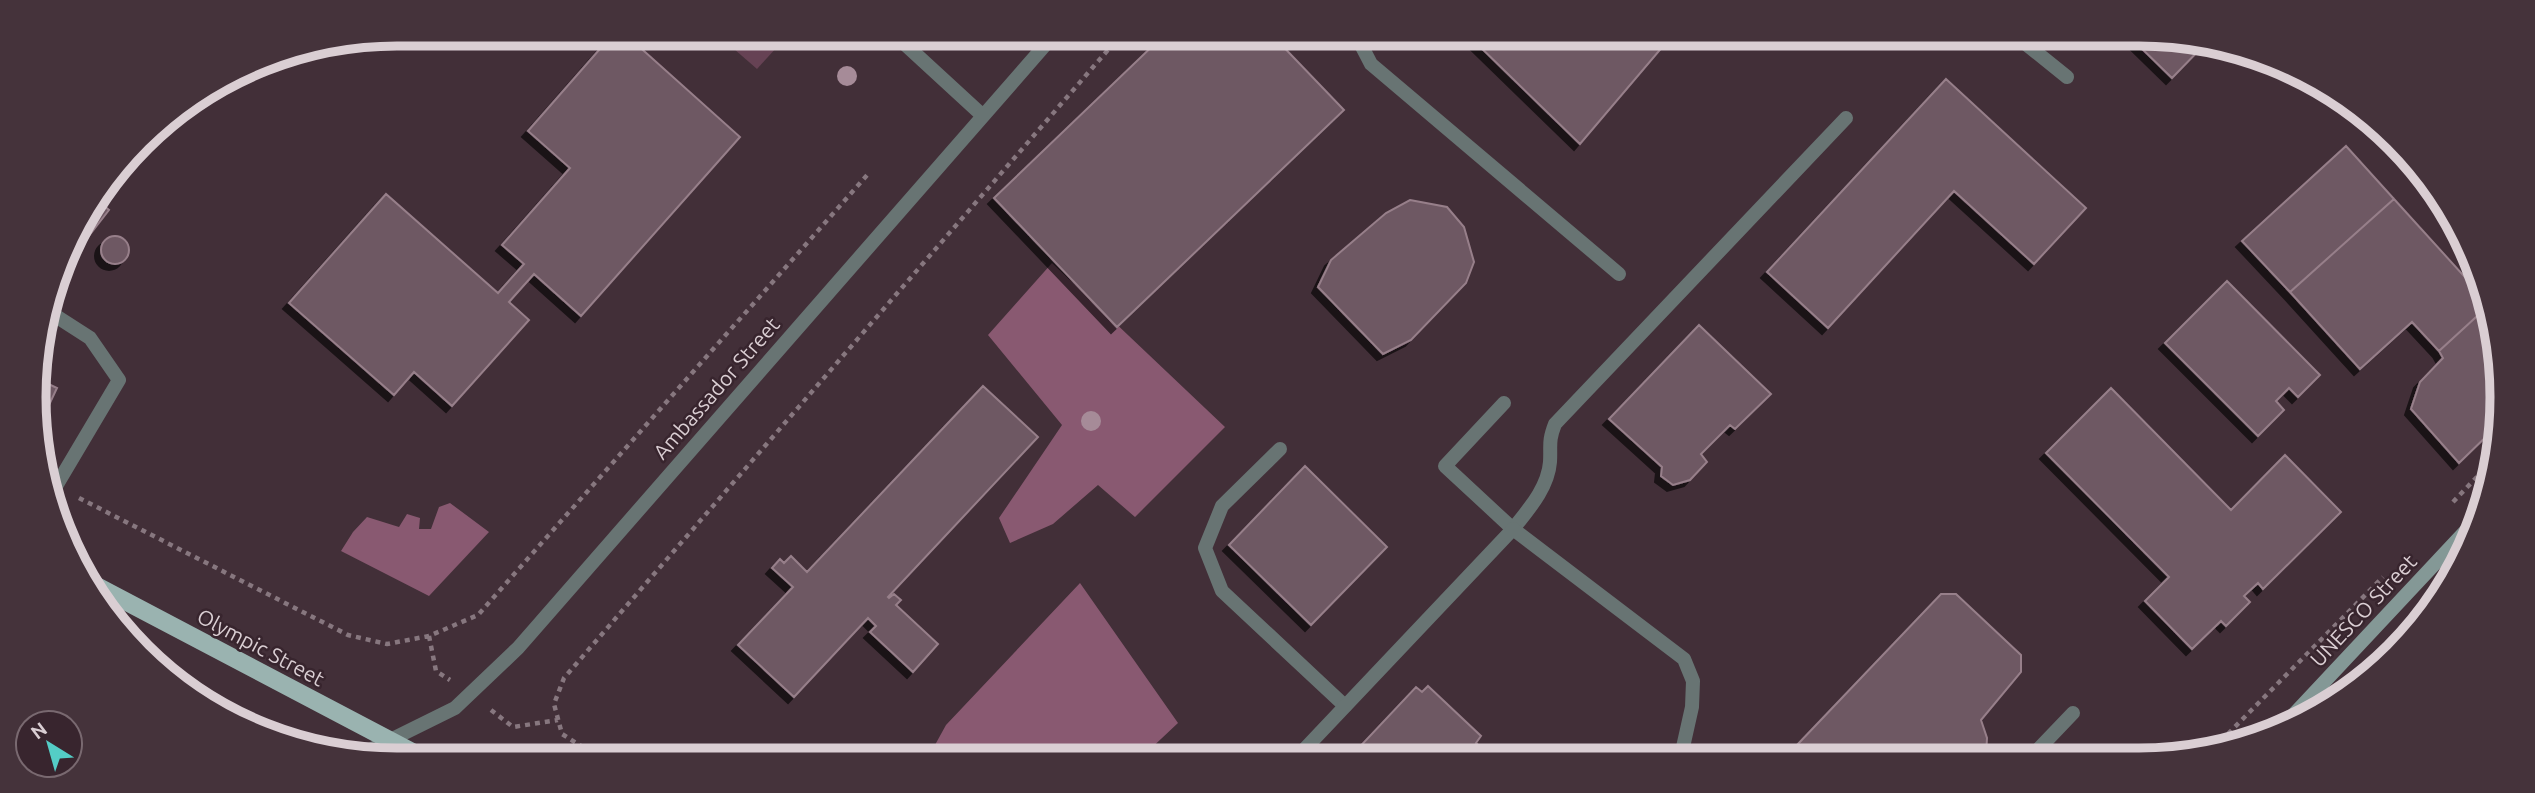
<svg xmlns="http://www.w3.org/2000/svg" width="2535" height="793" font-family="Ubuntu,sans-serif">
<defs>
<filter id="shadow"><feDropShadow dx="-6" dy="6" stdDeviation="0" flood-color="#0009"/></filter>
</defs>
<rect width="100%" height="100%" fill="#422f38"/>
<!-- green -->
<path fill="#664254" d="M718,35h70l-31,34z"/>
<!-- forest -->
<path fill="#895971" d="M265,59l-42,35 -5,-3 -1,-5 41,-25z
M1052,263l173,164 -90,90 -37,-32 -45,39 -43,19 -11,-25 63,-93 -74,-90z
M450,503l39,29 -60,64 -88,-45 12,-19 14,-15 32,10 8,-13 13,4 -1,11h12l8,-22z
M1080,583l98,140 -33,31h-215l16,-29z"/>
<!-- building -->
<path fill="#6e5963" stroke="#977f8a" stroke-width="2" filter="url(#shadow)" d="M613,34h12l115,103 -159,179 -47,-42 -25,28 20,18 -77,86 -38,-34 -20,23 -105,-92 97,-109 112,99 26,-29 -22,-19 68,-77 -42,-37z
M1163,36l111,1 70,73 -227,217 -123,-129z
M1470,37l200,1 -90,106z
M2133,40h76l-37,38z
M1946,79l140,129 -52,56 -80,-73 -126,137 -61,-56z
M2346,146l48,53 -104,93 -48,-51z
M2394,199l89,98 4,10 -48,44 -27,-29 -52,47 -70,-77z
M1410,200l37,7 17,20 10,35 -8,21 -55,57 -28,14 -65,-67 13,-27 55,-47z
M98,201l11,9 -28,36 -11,-8 1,-3z
M101 250a14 14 0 1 1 28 0a14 14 0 1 1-28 0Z
M2227,281l93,94 -22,22 -9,-9 -13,13 8,9 -26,26 -93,-93z
M2487,307l8,19v102l-36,35 -48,-54 9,-27 23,-24 -4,-7z
M1699,325l72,69 -36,35 -5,-4 -29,29 6,8 -17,18 -17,5 -12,-9 1,-9 -53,-48z
M38,379l19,9 -16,34z
M983,386l55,51 -150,160 1,1 5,-4 7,6 -5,5 42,39 -25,28 -43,-40 6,-6 -8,-8 -74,79 -56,-52 55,-58 -21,-19 8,-9 4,4 7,-7 16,16z
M2111,388l120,122 54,-55 56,57 -78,77 -5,-6 -14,13 6,6 -24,24 -5,-5 -29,28 -47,-48 24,-24 -123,-124z
M1305,466l82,81 -76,78 -82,-80z
M1941,594h15l65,61v17l-40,48 6,18 -1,18h-189v-11z
M1428,686l53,50 -5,7 13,12h-137l64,-68 6,5z"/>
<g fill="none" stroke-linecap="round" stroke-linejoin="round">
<!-- path -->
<path stroke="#87777f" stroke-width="4.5" stroke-dasharray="5 5" stroke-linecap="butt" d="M79,498l269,137 39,9 42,-8 49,-21 391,-442
M2453,502l42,-44
M429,636l7,35 14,9
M491,710l22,17 45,-7
M2214,748l169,-171
M592,753l-30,-19 -8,-30 10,-26 556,-642"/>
<!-- service -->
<path stroke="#687473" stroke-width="14" d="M1357,37l14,27 248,210
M48,311l42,27 29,42 -70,118
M1504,403l-59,63 68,63c15,-19 35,-41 37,-67 1,-17 -2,-20 5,-38l291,-306
M1280,449l-58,57 -17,42 17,43 123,115
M2032,756l41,-43"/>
<!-- minor -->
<path stroke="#687473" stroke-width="14" d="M2021,40l46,37
M1299,755l214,-226 171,130 9,22 -1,26 -11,49"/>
<!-- tertiary -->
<path stroke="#687473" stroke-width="14" d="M895,35l87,80
M364,753l91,-45 63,-60 535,-612"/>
<!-- secondary -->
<path stroke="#849896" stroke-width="14" d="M2282,727l192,-205"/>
<!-- primary -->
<path stroke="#9ab3b0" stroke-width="18" d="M87,581l327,172"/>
</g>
<!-- trees -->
<g fill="#a68b98">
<circle cx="847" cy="76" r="10"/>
<circle cx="1091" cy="421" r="10"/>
</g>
<g text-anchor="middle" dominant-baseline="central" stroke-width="5" stroke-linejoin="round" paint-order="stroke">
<!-- street labels -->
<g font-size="21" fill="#daced3" stroke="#38252e">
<text transform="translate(716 388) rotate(-49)">Ambassador Street</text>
<text transform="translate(2363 610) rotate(-47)">UNESCO Street</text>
<text transform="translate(261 647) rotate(28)">Olympic Street</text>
</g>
</g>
<!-- crop -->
<path d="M0 0H2535V793H0ZM397 46H2139A351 351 0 0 1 2490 397V397A351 351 0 0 1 2139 748H397A351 351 0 0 1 46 397V397A351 351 0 0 1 397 46Z" fill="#45333b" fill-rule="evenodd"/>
<path fill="none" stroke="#daced3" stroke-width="9" d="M397 46H2139A351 351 0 0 1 2490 397V397A351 351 0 0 1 2139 748H397A351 351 0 0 1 46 397V397A351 351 0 0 1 397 46Z"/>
<!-- north arrow -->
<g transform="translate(49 744) rotate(323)"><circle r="33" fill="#38252e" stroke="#796970" stroke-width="2"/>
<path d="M0-5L12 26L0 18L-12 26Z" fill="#54cdc6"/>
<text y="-10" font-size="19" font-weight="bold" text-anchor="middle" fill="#daced3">N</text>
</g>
</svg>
